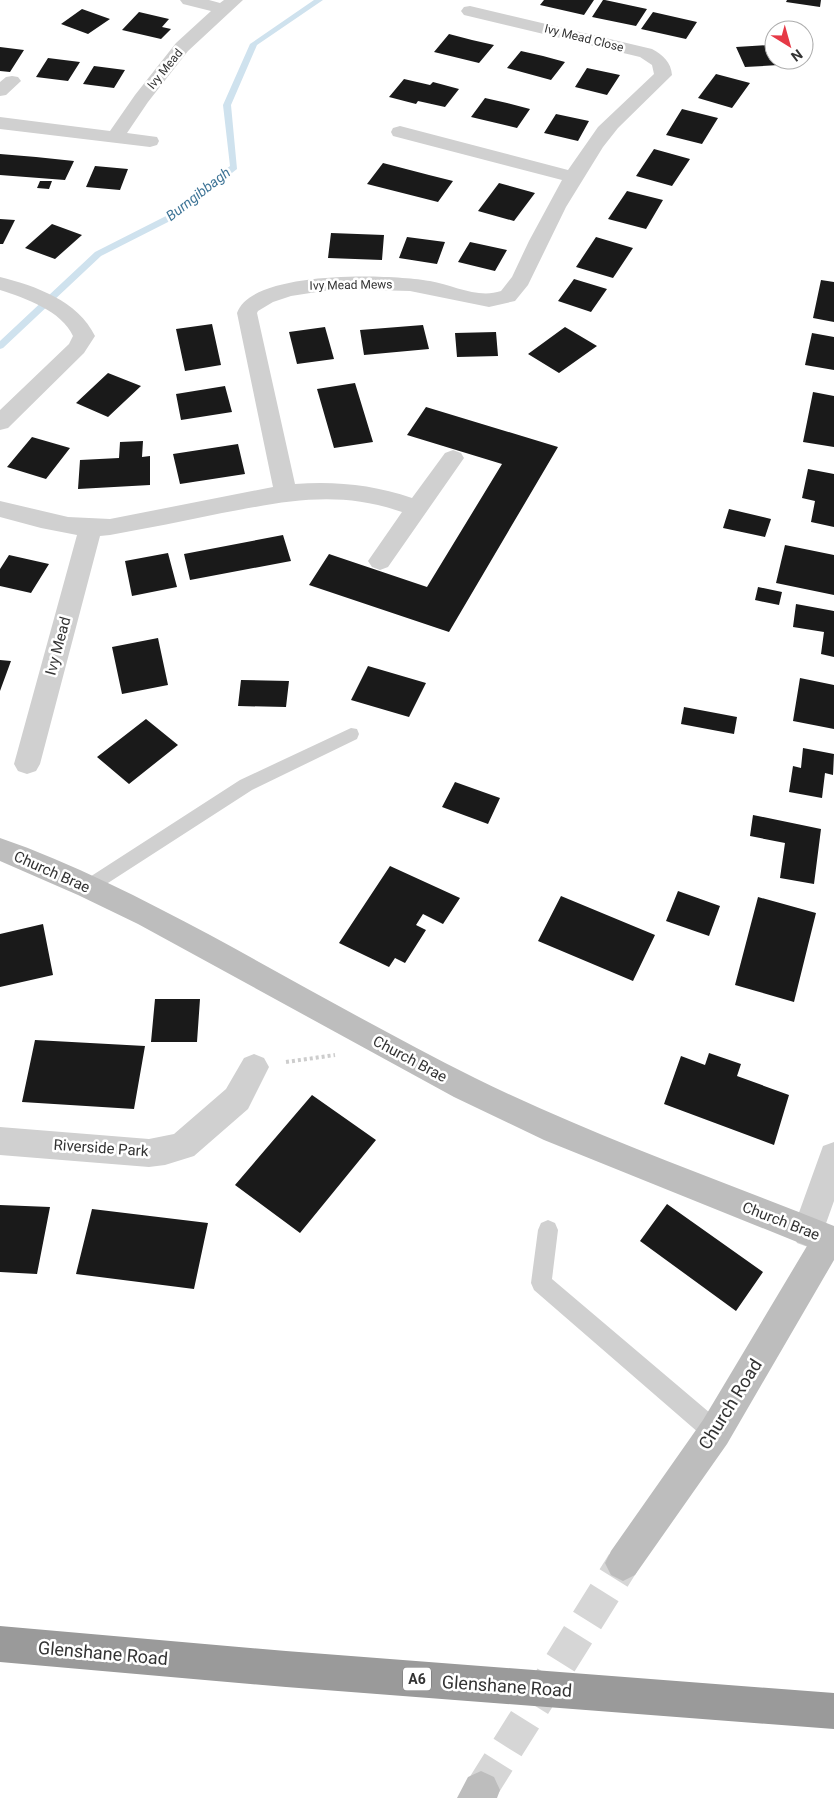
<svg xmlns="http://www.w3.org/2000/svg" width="834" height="1798" font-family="Roboto,sans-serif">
<rect width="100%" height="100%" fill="#fff"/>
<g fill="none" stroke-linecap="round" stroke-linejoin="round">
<!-- stream -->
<path fill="#cfe2ee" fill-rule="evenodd" d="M314,0h9l-66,45 -26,60 6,64 -65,51 -71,36 -98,92 -3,1v-8l95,-89 71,-36 64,-50 -7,-61 27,-61z"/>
</g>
<!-- building -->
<path fill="#1a1a1a" d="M544,0h50l-10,15 -44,-10z
M603,0h2l42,9 -11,17 -44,-9z
M787,0h34l-1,7 -34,-5z
M82,9l28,10 -22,15 -27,-10z
M139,12l30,7 -7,8 9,2 -10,10 -39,-9z
M653,12l44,10 -11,17 -45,-10z
M449,34l23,6 22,5 -15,18 -45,-11z
M769,45l5,10v5h2l3,5 -34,2 -9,-20z
M0,47l24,3 -14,22 -10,-1z
M521,51l22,5 22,6 -14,18 -44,-12z
M48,58l32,4 -12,19 -32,-4z
M94,66l31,4 -11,18 -31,-4z
M587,68l33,7 -13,20 -32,-8z
M716,74l34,9 -18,25 -34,-10z
M404,79l26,6 3,-3 26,7 -14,18 -27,-6 -2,3 -27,-7z
M485,98l22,5 23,6 -13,19 -46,-11z
M682,109l36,9 -16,26 -36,-9z
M556,114l33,7 -11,20 -34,-8z
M654,149l36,10 -18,27 -36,-10z
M0,154l36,3 38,4 -9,19 -65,-5z
M383,163l46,12 24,6 -15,21 -71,-18z
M95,166l33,3 -8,21 -34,-3z
M40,181h12l-3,8 -12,-1z
M499,183l36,10 -21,28 -36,-10z
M627,191l36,9 -17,29 -38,-10z
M0,219l15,1 -12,24h-3z
M52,224l30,11 -27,24 -30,-11z
M331,233l53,2 -2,25 -54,-2z
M407,237l38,5 -8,22 -38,-6z
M596,237l37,11 -20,30 -37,-11z
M470,242l37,8 -12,21 -37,-9z
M574,279l33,10 -16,23 -33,-11z
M821,280l13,2v40l-21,-4z
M212,324l9,41 -36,6 -9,-42z
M423,325l6,24 -65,6 -4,-25z
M325,327l9,32 -37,5 -8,-32z
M565,327l32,19 -38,27 -31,-19z
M496,332l2,24 -41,1 -2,-24z
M812,333l22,4v33l-29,-5z
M108,373l33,13 -33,31 -32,-14z
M355,383l18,59 -39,6 -17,-59z
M225,386l7,26 -51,8 -5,-26z
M813,392l21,4v51l-31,-5z
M426,407l132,40 -109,185 -140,-47 20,-31 98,33 75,-123 -95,-29z
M32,437l38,11 -24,31 -39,-12z
M143,441l-1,16 8,-1v29l-72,4 2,-29 39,-2 1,-16z
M238,444l7,30 -65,10 -7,-30z
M808,469l26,5v53l-23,-5 4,-21 -13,-3z
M729,509l42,10 -6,18 -42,-9z
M283,535l8,26 -101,19 -6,-26z
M785,545l49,10v40l-58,-12z
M168,553l9,34 -45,9 -7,-35z
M9,555l40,9 -18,29 -31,-7v-17z
M758,587l24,5 -3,13 -24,-5z
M796,604l38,7v46l-13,-3 3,-22 -31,-5z
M158,638l10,47 -46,9 -10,-47z
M0,660l11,1 -11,30z
M368,666l58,17 -17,34 -58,-17z
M800,678l34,7v44l-41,-8z
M241,680l48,1 -3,26 -48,-1z
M684,707l53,10 -3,17 -53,-10z
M146,719l32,26 -49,39 -32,-27z
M803,748l31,6 -1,21 -8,-2 -3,25 -33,-6 4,-26 8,2z
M455,782l45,16 -12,26 -46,-17z
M753,815l68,14 -7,55 -34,-6 5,-35 -35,-7z
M390,866l70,32 -17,26 -20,-10 -7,11 10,5 -21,33 -10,-5 -6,9 -50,-24z
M678,891l42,15 -11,30 -43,-15z
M561,896l94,39 -22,46 -95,-40z
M758,897l58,16 -22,89 -59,-17z
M43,924l10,51 -53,12v-53z
M155,999h45l-3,43h-46z
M35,1040l110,6 -11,63 -112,-7z
M709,1053l32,11 -4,12 52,19 -15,50 -110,-41 17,-48 24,9z
M312,1095l64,45 -76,93 -65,-48z
M667,1204l96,68 -27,39 -96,-70z
M0,1205l50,2 -13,67 -37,-2z
M92,1209l116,14 -14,66 -118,-15z"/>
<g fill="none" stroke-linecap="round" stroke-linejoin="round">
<!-- secondary-tunnel -->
<path stroke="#d6d6d6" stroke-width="33" stroke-dasharray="33 17" stroke-linecap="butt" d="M481,1790l142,-227"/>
<!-- path -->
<path stroke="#cdcdcd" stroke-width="4" stroke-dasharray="3 3" stroke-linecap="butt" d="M286,1062l49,-7"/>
<!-- lane -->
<path fill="#d0d0d0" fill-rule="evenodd" d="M351,728l6,1 2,5 -2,5 -105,51 -158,102 -6,2 -6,-2 -3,-5 3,-5 158,-102z
M548,1220l7,3 3,7 -6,49 171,145 3,8 -3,8 -8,3 -8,-3 -173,-150 -3,-7 7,-53 3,-7z"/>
<!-- street -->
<path fill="#d0d0d0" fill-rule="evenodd" d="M180,0h29l11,3 4,-3h19l-55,51 -40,51 -21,31 30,4 2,4 -2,4 -7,2 -150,-18v-12l110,14 25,-36 41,-52 35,-32 -28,-7z
M470,6l182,43c11,6 19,13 20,26l-54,53 -15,19 -37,60 -38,78 -13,16 -26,6 -79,-16 -74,-2 -45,7 -18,6 -15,9 -1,2 38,171c42,-3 78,1 117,14l33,-45 8,-3 8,3 3,5 -76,109 -8,3 -8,-3 -4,-6 34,-49c-64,-22 -115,-11 -180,1 -37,8 -75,15 -112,22l-10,1 -60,228 -4,7 -9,3 -9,-3 -4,-7 63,-229 -36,-7 -41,-11v-16l68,16 42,2 163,-32 -36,-174c15,-44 155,-39 193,-32 23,4 48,18 71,10l11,-14 17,-36 33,-61 -169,-44 -2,-4 2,-4 7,-2 168,44 30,-43 56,-53 -2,-9 -12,-8 -176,-42 -3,-4 3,-4z
M12,76l6,1 3,4 -15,14 -6,1v-14l6,-5z
M0,277c36,9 78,24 95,59l-11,17 -76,75 -8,2v-20l69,-66 4,-8c-11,-25 -48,-38 -73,-46z
M254,1054l10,4 5,9 -21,42 -54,47 -29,9 -16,2 -149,-12v-28l149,12 25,-5 52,-45 18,-31z
M834,1142v59l-15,42 -11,4 -11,-4 -5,-11 31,-86z"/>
<!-- secondary -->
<path fill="#bdbdbd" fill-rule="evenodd" d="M0,838c73,25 142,61 210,97 88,48 175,98 265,143 116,57 239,100 359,148v34l-107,184 -92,131 -12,6 -12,-6 -6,-12 6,-12 92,-131 104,-174 -263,-106 -90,-43 -316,-173 -60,-29 -78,-34z
M481,1771l13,6 6,13 -3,8h-40l11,-21z"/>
<!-- highway -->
<path fill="#9a9a9a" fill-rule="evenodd" d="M0,1626l286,25 548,42v36l-548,-42 -286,-25z"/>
</g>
<g text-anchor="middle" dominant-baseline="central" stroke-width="5" stroke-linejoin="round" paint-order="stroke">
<!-- far-street labels -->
<g font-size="12" fill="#333" stroke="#fff">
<text transform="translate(584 38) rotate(14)">Ivy Mead Close</text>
<text transform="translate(165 69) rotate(-51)">Ivy Mead</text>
<text transform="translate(351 285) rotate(-1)">Ivy Mead Mews</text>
</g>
<!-- far-water labels -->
<g font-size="14" font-style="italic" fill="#3f7597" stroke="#fff">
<text transform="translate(198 194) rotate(-38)">Burngibbagh</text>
</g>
<!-- shield labels -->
<rect fill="#fff" stroke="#707070" stroke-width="1" x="403" y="1667.5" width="28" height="23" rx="4"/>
<g font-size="14" font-weight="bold" fill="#333">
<text x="417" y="1679">A6</text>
</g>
<!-- street labels -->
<g font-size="15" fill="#333" stroke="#fff">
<text transform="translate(58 646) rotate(-75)">Ivy Mead</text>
<text transform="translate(52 872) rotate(24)">Church Brae</text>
<text transform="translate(410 1059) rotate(28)">Church Brae</text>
<text transform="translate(101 1148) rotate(4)">Riverside Park</text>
<text transform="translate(781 1221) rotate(21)">Church Brae</text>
</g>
<!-- near-street labels -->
<g font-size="18" fill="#333" stroke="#fff">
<text transform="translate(730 1404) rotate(-58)">Church Road</text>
<text transform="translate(103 1653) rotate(5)">Glenshane Road</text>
<text transform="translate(507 1686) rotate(4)">Glenshane Road</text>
</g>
</g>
<!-- north arrow -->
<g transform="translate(789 45) rotate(143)"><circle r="24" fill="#ffffff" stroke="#adadad"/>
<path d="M0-4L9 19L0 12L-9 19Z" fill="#e63946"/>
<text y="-8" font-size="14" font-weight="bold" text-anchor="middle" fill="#333333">N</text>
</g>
</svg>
